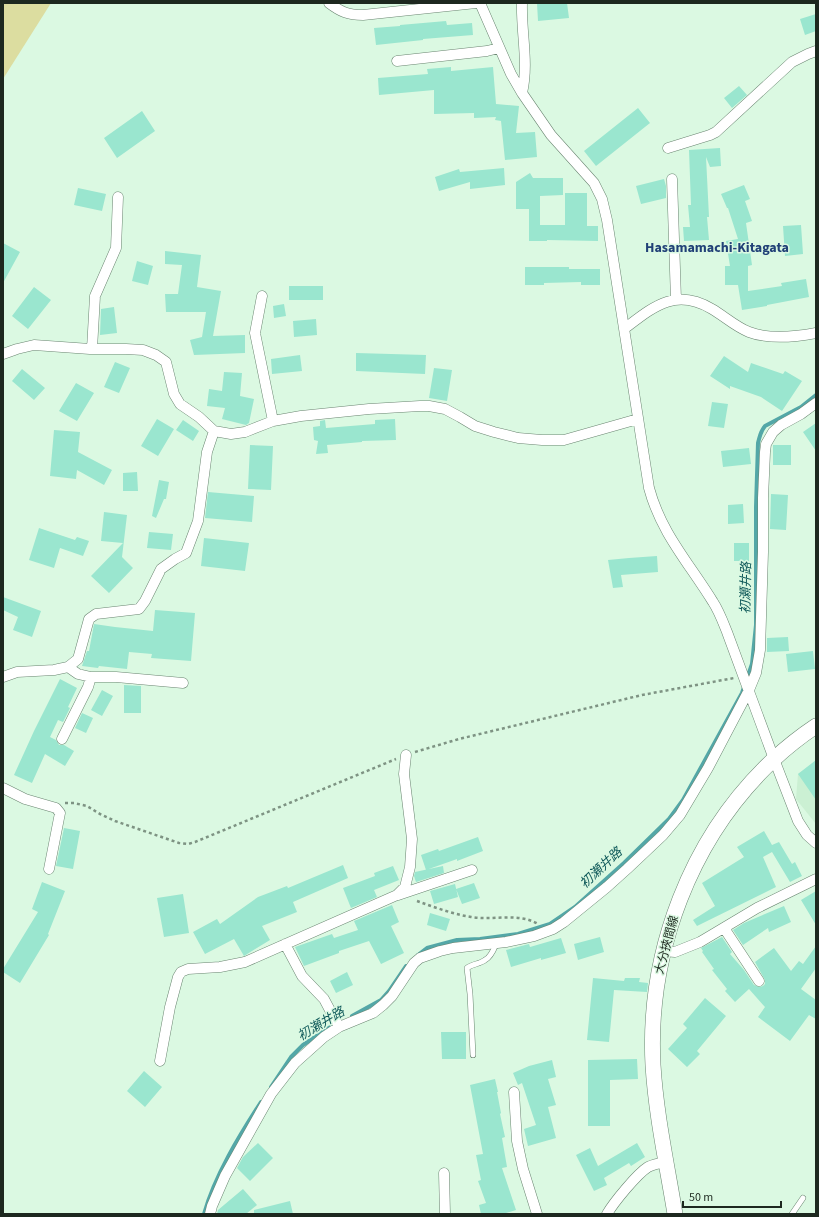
<svg xmlns="http://www.w3.org/2000/svg" width="819" height="1217" font-family="'Source Sans 3','Noto Sans JP',sans-serif">
<rect width="100%" height="100%" fill="#dbf9e2"/>
<!-- built -->
<path fill="#cbf0d3" d="M816,761v63l-20,-25 2,-25z"/>
<!-- green -->
<path fill="#dcdda0" d="M3,3h48l-48,76z"/>
<g fill="none" stroke-linecap="round" stroke-linejoin="round">
<!-- stream -->
<path stroke="#53a7a7" stroke-width="4" d="M418,955l9,-7 30,-8 23,-1 38,-5 32,-10 25,-17 49,-44 45,-44 14,-19 59,-107 10,-29 4,-39v-118l2,-64c2,-7 2,-11 7,-17l36,-19 15,-12
M352,1016l29,-16 8,-9 17,-25
M271,1087l20,-30 12,-12 29,-19
M204,1214c11,-39 35,-78 57,-112"/>
</g>
<!-- building -->
<path fill="#9ae6cf" d="M537,3h30l2,15 -31,3z
M816,14v17l-11,4 -5,-16z
M446,21l1,4 25,-2 1,12 -50,4v1l-47,5 -2,-17 26,-2v-1z
M451,67v4l42,-4 3,37 23,2 -3,27 19,-1 2,25 -32,3 -4,-39 -6,-1 1,-3 -22,1v-5l-40,1v-24l-55,5 -1,-17 50,-4 -1,-5z
M739,86l8,9 -15,13 -8,-10z
M638,108l12,15 -54,43 -12,-15z
M142,111l13,20 -38,27 -13,-20z
M720,148l1,18 -11,1 -4,-10 3,60h-2l2,23 -25,1 -1,-14h7l-2,-22h3l-2,-55z
M504,168l1,17 -35,4v-7l-31,9 -4,-14 24,-8 1,3z
M530,173l3,5h30v17l-23,1v29h25v-32h22v33h11v15l-51,-1v1h-18v-32h-13v-27z
M664,179l2,7v12l-25,6 -5,-18z
M744,185l6,14 -5,2 7,20 -6,2 6,42 -4,1v25l34,-5 -1,-3 25,-4 3,18 -42,8v1l-25,4 -4,-25h-13v-19h5l-4,-25 12,-2 -10,-31h-1l-6,-14z
M78,188l28,6 -4,17 -28,-6z
M801,225l2,29 -18,2 -2,-30z
M3,243l17,9 -17,31z
M165,251l36,4 -4,32 24,4 -8,45 32,-1v18l-51,2 -4,-15 12,-3 4,-25h-40l-1,-18h13l4,-29 -17,-1z
M137,261l16,5 -5,19 -16,-4z
M525,267h44v2h31v16h-19v-3l-37,1v2h-19z
M289,286h34v14h-34z
M34,287l17,13 -23,29 -16,-13z
M284,304l2,12 -12,2 -1,-12z
M114,307l3,26 -17,2 1,-26z
M316,319l1,16 -23,2 -1,-16z
M356,353l70,2 -1,19 -69,-3z
M300,355l2,16 -30,3 -1,-15z
M724,356l24,16 3,-9 32,11 2,-3 17,10 -20,30 -21,-14 -31,-11v3l-20,-13z
M115,362l15,6 -11,25 -15,-6z
M434,368l18,2 -5,31 -18,-3z
M22,369l23,19 -11,12 -22,-19z
M224,372l18,1 -2,23 14,3 -5,24 -3,2 -24,-6 3,-11 -18,-2 2,-17 13,2z
M76,383l18,10 -17,28 -18,-10z
M712,402l16,2 -4,24 -16,-2z
M157,419l17,10 -16,27 -17,-10z
M395,419l1,21 -34,1v1l-35,3 1,8 -12,1 2,-13 -4,-1 -1,-13 7,-1v-5l5,-1 1,8 49,-4v-4z
M183,420l16,11 -6,10 -17,-11z
M816,423v28l-13,-19z
M54,430l26,2 -2,20 34,18 -8,15 -27,-15 -1,9 -26,-3z
M250,445l23,1 -2,44 -23,-1z
M773,445h18v20h-18z
M749,448l2,16 -28,3 -2,-16z
M137,472l1,19h-15v-18z
M159,480l10,2 -3,17h-2l-8,19 -4,-2z
M208,492l46,4 -2,26 -47,-4z
M771,494l17,1 -2,35 -16,-1z
M743,504l1,19 -16,1v-19z
M104,512l23,3 -5,42 11,11 -24,25 -18,-17 32,-33 -22,-2z
M39,528l36,12 2,-3 12,4 -6,15 -23,-8 -6,20 -25,-8z
M149,532l24,2 -2,16 -24,-2z
M204,538l45,5 -4,28 -44,-5z
M734,543h15v18h-15z
M657,556l1,16 -37,3 2,12 -10,1 -5,-28 21,-2z
M3,597l38,14 -9,26 -19,-7 5,-13 -15,-7z
M155,610l40,3 -4,48 -40,-3 1,-4 -23,-2 -2,17 -28,-3 -1,2 -16,-2 5,-15h2l5,-27 21,3 38,4z
M788,637l1,14 -22,1v-14z
M813,651l2,18 -27,3 -2,-18z
M60,679l17,9 -9,19 2,1 -7,14 -5,-2 -8,17 6,3 3,5h5l10,6 -9,15 -20,-12 -13,29 -18,-8 20,-44z
M124,685l17,1v27h-17z
M102,690l11,6 -11,20 -11,-6z
M82,713l11,5 -7,15 -11,-5z
M816,760v40l-18,-26z
M64,828l16,3 -7,38 -17,-3z
M764,831l8,14 7,-3 13,22 3,-2 7,14 -12,6 -18,-30 -9,5 13,30 -79,39 -4,-6 22,-14 -13,-23 42,-26 -7,-10z
M478,837l5,14 -26,10v-2l-31,11 -5,-15 17,-6 1,2z
M343,865l5,13 -55,24 4,10 -35,14 8,14 -26,16 -10,-17 -29,15 -12,-22 24,-13 3,5 38,-27 29,-11 1,2z
M393,866l6,14 -25,10 3,7 -26,11 -8,-20 32,-12 -1,-3z
M443,866l1,7 -28,9 -2,-6 1,-4z
M42,882l23,9 -17,43 1,1 -29,48 -17,-11v-3l35,-57 -6,-3z
M474,883l6,15 -18,6 -6,-15z
M455,884l3,13 -24,7 -4,-13z
M816,891v34l-15,-25z
M183,894l6,39 -25,4 -7,-39z
M392,905l7,17 -8,4 13,27 -23,11 -12,-23 -30,10v2l-35,13 -9,-19 37,-13 2,4 24,-8 -4,-9z
M784,906l7,16 -22,10 -1,-4 -25,17 -10,-15 11,-7z
M430,913l20,6 -4,12 -19,-6z
M600,937l4,15 -26,8 -4,-16z
M722,937l10,15 -2,2 14,16 10,15 5,2 4,-1 2,-2v-4l-10,-18 19,-14 17,23 8,-10 4,3 13,-18v22l-15,21 15,11v19l-7,-4 -19,26 -32,-24 7,-10 -16,-18 -14,13 -10,-11 2,-2 -15,-19 2,-1 -12,-17 1,-1 -2,-3z
M561,938l5,15 -25,7v-2l-30,9 -5,-17 23,-6 1,3z
M347,972l6,13 -17,8 -6,-12z
M593,978l31,3 1,-3h15l-1,4 9,1 -1,9 -33,-2 -5,52 -22,-2z
M705,998l21,18 -29,35 3,3 -13,13 -19,-18 19,-21 -4,-4z
M441,1032h25v27h-24z
M637,1059l1,20 -28,1v46h-22v-66z
M552,1060l4,17 -8,2 8,26 -8,2 8,31 -28,8 -4,-17 12,-4 -14,-42 -4,2 -5,-12 16,-7z
M144,1071l18,16 -17,20 -18,-16z
M495,1079l3,13h-1l4,21 -1,1 5,23 -3,1 5,29 -5,1 14,42 -13,4h-22l-2,-9 7,-2 -8,-22 3,-1 -5,-25 7,-1 -13,-69z
M258,1143l15,15 -23,23 -13,-13 6,-11z
M637,1143l8,14 -14,9 -2,-3 -25,15 3,7 -13,6 -18,-36 14,-7 8,18z
M243,1189l14,16 -11,9h-29l1,-4z
M290,1201l3,13h-39v-4z"/>
<g fill="none" stroke-linecap="round" stroke-linejoin="round">
<defs>
<path id="lane" d="M473,1055l-3,-61 -3,-26c5,-4 13,-4 18,-8 6,-3 9,-11 11,-16
M792,1214l11,-16"/>
<path id="street" d="M329,3c12,9 19,12 34,12l113,-12
M480,3l31,71 11,19 29,42 43,48 8,16 5,21 42,268c12,45 40,75 64,114 6,9 10,20 14,30l47,127 24,62 9,14 9,8
M522,3c-1,30 7,60 0,90
M397,61l90,-10 12,-3
M668,148l42,-13 6,-3 76,-70 16,-8 8,-3
M672,179l4,121
M262,296l-7,37 18,88
M624,329c29,-22 51,-42 88,-20 12,7 24,18 37,23 21,8 46,5 67,1
M92,349l3,-53 21,-48 2,-51
M3,354l14,-5 17,-4 56,4h36l17,1 13,5 10,7 8,32 6,10 19,13 15,14 17,3 14,-2 28,-11 28,-5 68,-7 51,-3h9l16,3 15,8 15,9 19,6 24,6 24,2h22l74,-21
M68,667l10,7 13,3h25l67,6
M3,677l14,-5 37,-2 14,-3 10,-8 11,-40 7,-5 43,-5 6,-8 16,-32 14,-10 11,-6 12,-32 9,-69 7,-21
M62,739l26,-52 3,-10
M3,788l22,11 31,9 4,5 -11,56
M398,895l74,-25
M724,928l35,53
M285,944l17,32 22,23 15,28
M664,951l11,1 25,-10 57,-34 59,-29
M160,1061l10,-54 8,-30 3,-5 7,-3 32,-2 25,-5 152,-67 8,-8 5,-20 2,-28 -8,-65 2,-19
M514,1092l3,49 6,28 14,45
M444,1173l1,41
M210,1214l2,-8 13,-30 46,-82 24,-31 29,-26 15,-10 34,-14 10,-8 9,-9 22,-33 6,-5 20,-7 13,-3 53,-6 28,-6 19,-7 11,-7 43,-35 20,-18 36,-34 17,-20 28,-47 41,-78 7,-17 4,-23 3,-98v-54l2,-46 1,-8 7,-12 8,-7 20,-11 15,-11
M607,1214c7,-12 30,-40 41,-47 6,-3 12,-4 18,-5"/>
<path id="secondary" d="M675,1214c-8,-49 -19,-99 -22,-149 -6,-113 38,-228 120,-305 14,-13 28,-24 43,-34"/>
</defs>
<!-- lane casing -->
<use href="#lane" stroke="#6a8571" stroke-width="6"/>
<!-- street casing -->
<use href="#street" stroke="#6a8571" stroke-width="11"/>
<!-- secondary casing -->
<use href="#secondary" stroke="#6a8571" stroke-width="16"/>
<!-- path -->
<path stroke="#7e9383" stroke-width="2.5" stroke-dasharray="3 3" stroke-linecap="butt" d="M415,752l44,-13 183,-44 92,-17
M65,803h9l13,3 13,8 15,7 64,22 9,1 7,-2 201,-83
M417,901c17,6 35,13 54,16 22,4 47,-5 67,7"/>
<!-- lane -->
<use href="#lane" stroke="#fff" stroke-width="5"/>
<!-- street -->
<use href="#street" stroke="#fff" stroke-width="10"/>
<!-- secondary -->
<use href="#secondary" stroke="#fff" stroke-width="15"/>
</g>
<g text-anchor="middle" dominant-baseline="central" stroke-width="3" stroke-linejoin="round" paint-order="stroke">
<!-- street labels -->
<g font-size="12" fill="#1d281f" stroke="#dbf9e2">
<text transform="translate(667 945) rotate(-75)">大分挾間線</text>
</g>
<!-- water labels -->
<g font-size="13" font-style="italic" fill="#105a5a" stroke="#dbf9e2">
<text transform="translate(746 588) rotate(-89)">初瀬井路</text>
<text transform="translate(601 868) rotate(-43)">初瀬井路</text>
<text transform="translate(321 1024) rotate(-31)">初瀬井路</text>
</g>
<!-- quarter labels -->
<g font-size="14" font-weight="bold" fill="#214177" stroke="#dbf9e2">
<text x="717" y="248">Hasamamachi-Kitagata</text>
</g>
</g>
<!-- border -->
<rect width="819" height="1217" fill="none" stroke="#1d281f" stroke-width="8"/>
<!-- scale -->
<path d="M683 1201v6h98v-6" fill="none" stroke="#1d281f" stroke-width="2"/>
<text x="689" y="1201" font-size="12" fill="#1d281f" stroke="#dbf9e2" stroke-width="3" paint-order="stroke">50 m</text>
</svg>
